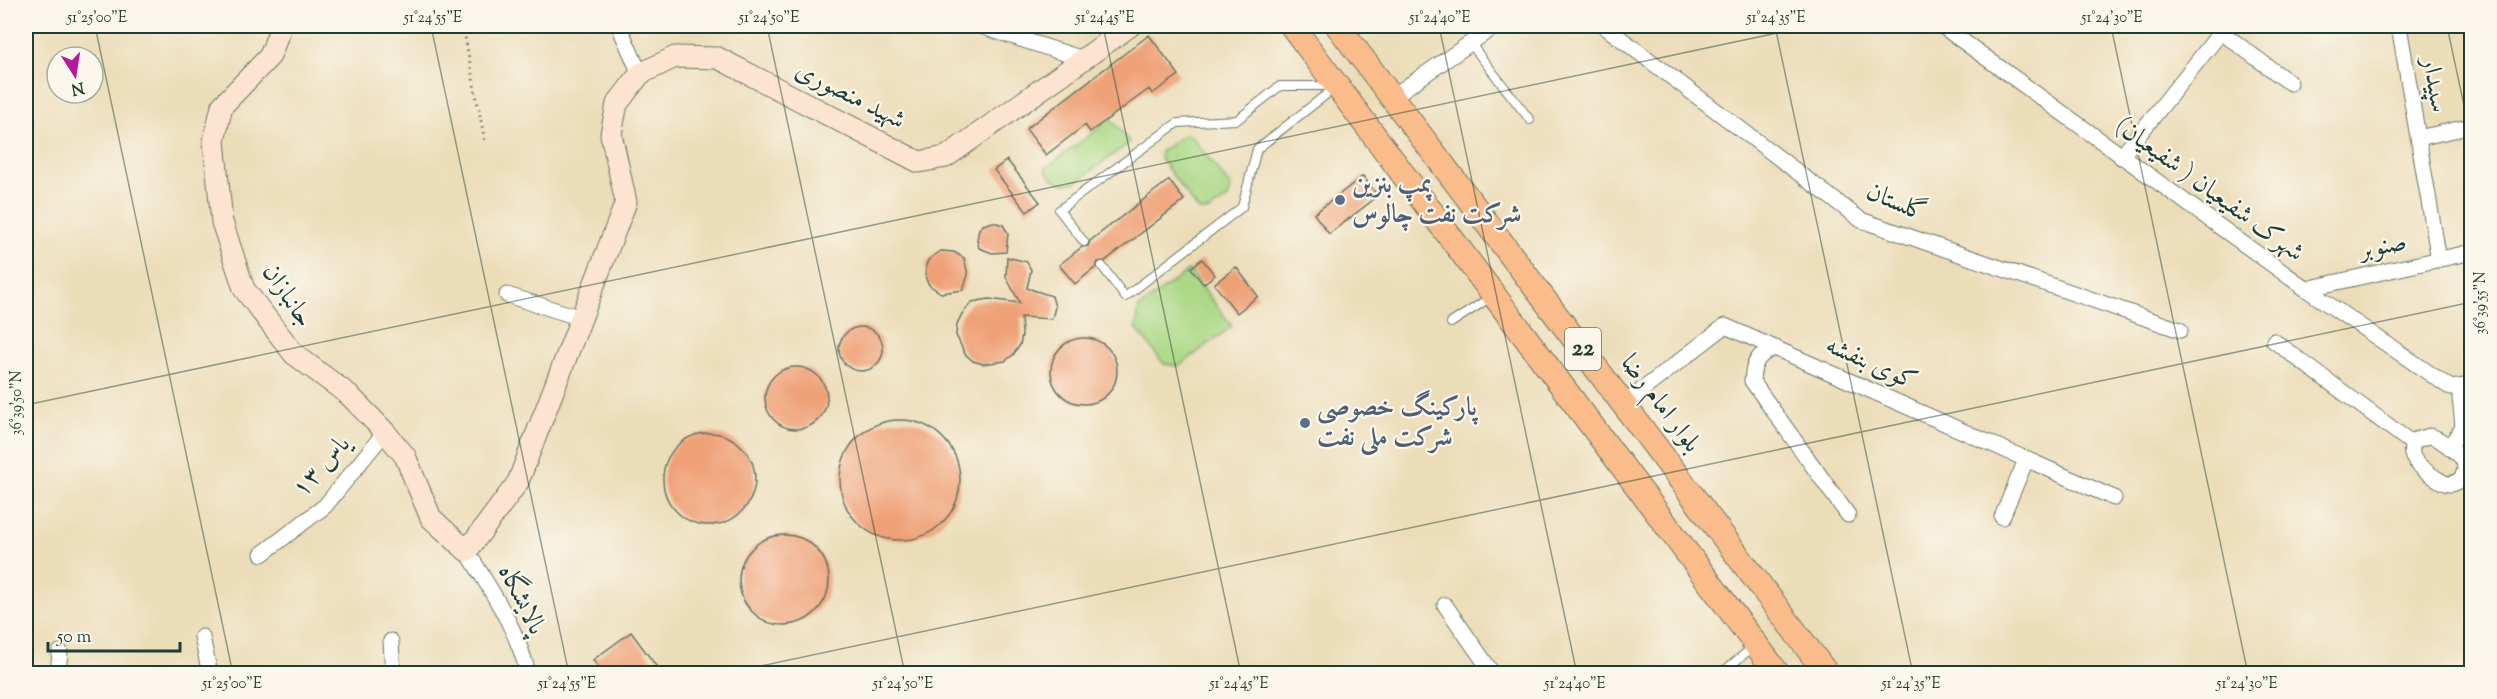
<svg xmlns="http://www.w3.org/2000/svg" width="2497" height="699" font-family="'Sorts Mill Goudy',Amiri,serif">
<rect width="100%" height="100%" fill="#fbf7ec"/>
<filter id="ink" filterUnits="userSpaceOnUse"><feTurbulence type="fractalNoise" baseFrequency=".0167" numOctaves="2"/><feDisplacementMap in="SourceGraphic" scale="12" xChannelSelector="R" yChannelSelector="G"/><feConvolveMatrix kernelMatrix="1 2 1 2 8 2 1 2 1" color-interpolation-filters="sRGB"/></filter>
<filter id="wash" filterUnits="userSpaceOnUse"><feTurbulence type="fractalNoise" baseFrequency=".008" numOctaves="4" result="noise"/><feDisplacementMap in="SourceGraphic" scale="24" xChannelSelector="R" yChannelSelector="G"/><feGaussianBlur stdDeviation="1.35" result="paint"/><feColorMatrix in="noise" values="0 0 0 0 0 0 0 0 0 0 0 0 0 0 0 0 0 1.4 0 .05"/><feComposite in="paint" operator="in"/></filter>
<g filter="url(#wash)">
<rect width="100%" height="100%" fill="#ecddb9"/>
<!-- grass -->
<path fill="#aad885" stroke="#648a5c" stroke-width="1.5" d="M1111,119l19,23 -54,40c-15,4 -22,0 -31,-13z
M1186,134l5,2 40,51 -3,11 -19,13h-10l-39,-53 1,-7z
M1189,270l43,56 -53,40 -15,-2 -28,-36 3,-20z"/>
<g id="blocks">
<!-- building -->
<path fill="#efa076" d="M1149,35l30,40 -27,19 -3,-5 -59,43 -5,-7 -39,30 -20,-26z
M1007,160l33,42 -13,10 -33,-42z
M1363,176l15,20 -49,38 -15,-20z
M1169,180l15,20 -79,61 -7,1 -2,5 -21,17 -16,-19 23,-18 6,-1 2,-5z
M993,222l10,3 5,8 -2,19 -14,1 -13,-5 -2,-8 2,-11 4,-4z
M941,251l13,1 10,6 4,17 -5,15 -22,3 -12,-8 -3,-6v-14l3,-6z
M1007,257l20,5 4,8 -4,18 25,8 3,11 -3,12 -31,-2 1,18 -2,10 -7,10 -8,6 -22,3 -10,-3 -8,-7 -9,-19 1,-11 5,-10 10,-12 17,-3 31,4 -14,-26z
M1202,259l13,16 -12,9 -12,-16z
M1236,267l22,29 -21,17 -23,-29z
M839 349a22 22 0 1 1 44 0a22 22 0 1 1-44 0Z
M1051 371a33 33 0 1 1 66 0a33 33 0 1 1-66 0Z
M765 398a31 31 0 1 1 62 0a31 31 0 1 1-62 0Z
M840 480a60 60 0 1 1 120 0a60 60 0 1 1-120 0Z
M663 479a46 46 0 1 1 92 0a46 46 0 1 1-92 0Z
M739 580a45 45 0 1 1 90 0a45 45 0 1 1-90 0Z
M631,632l31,42h-58l-11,-14z"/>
</g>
</g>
<g filter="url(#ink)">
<use href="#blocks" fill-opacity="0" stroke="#677563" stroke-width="1.5"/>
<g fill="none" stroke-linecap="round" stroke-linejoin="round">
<defs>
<path id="lane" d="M1470,43l60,77
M1084,242l-25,-32 118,-87 60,-3 43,-34h57l-80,63 -15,58 -117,90 -23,-31
M1451,323l40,-26
M1720,674l33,-27"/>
<path id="street" d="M619,26l21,48
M980,26l103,33
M1604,26l257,194 319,110
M1942,26l364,263 145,99 21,-3
M2399,26l40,234
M1392,97l103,-71
M2418,138l54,-12
M2121,157l100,-125 69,51
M2306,289l166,-37
M507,295l74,23
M2274,341l139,103
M1776,348c-18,5 -23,15 -24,33l96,134
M1624,404l101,-78 389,172
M2430,436c10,2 22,13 30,20 10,10 4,26 -10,28 -8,1 -34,-19 -37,-27 -3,-6 -1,-11 2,-17z
M2449,447l14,-20 -4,-40
M2002,517l24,-57
M467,551c23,38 51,79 61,123
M262,554l63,-48 60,-74
M1445,605l48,69
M202,637l8,37
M391,641l2,33
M58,674l2,-22"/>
<path id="secondary" d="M281,26l-11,30 -48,50 -8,35 8,81 22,67 50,65 55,41 36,37 20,24 26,62 36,33 51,-69 108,-280 -15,-68 6,-30 23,-30 35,-17 43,1 201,104 27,-5 184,-131"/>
<path id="primary" d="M1292,26l486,648
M1338,26l489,648"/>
</defs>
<!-- lane casing -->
<use href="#lane" stroke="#677563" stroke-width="10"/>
<!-- street casing -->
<use href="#street" stroke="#677563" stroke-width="17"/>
<!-- secondary casing -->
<use href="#secondary" stroke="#677563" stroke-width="23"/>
<!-- primary casing -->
<use href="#primary" stroke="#677563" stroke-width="26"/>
<!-- path -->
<path stroke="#677563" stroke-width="3" stroke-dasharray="1.5 4.5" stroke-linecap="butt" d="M463,26l22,116"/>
<!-- lane -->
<use href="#lane" stroke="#fff" stroke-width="8"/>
<!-- street -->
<use href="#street" stroke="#fff" stroke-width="15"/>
<!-- secondary -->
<use href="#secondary" stroke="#fde4d1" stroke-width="21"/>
<!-- primary -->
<use href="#primary" stroke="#fabc8b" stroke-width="24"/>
</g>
</g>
<!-- ticks -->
<path fill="none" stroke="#1f3d34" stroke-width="1.5" stroke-opacity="0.45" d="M95,26l138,648M431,26l138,648M767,26l138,648M1103,26l138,648M1439,26l138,648M1775,26l138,648M2111,26l137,648M2447,26l25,117M26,405l1784,-379M723,674l1749,-372"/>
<!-- markers -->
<g fill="#5c6f8a" stroke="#fbf7ec" stroke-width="2">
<circle cx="1340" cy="200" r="6"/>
<circle cx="1305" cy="423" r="6"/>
</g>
<g text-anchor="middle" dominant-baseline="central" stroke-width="4.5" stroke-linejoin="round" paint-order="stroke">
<!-- shield labels -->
<rect fill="#fbf7ec" stroke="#61756b" stroke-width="1.5" x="1565" y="328" width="36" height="42" rx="4.5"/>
<g font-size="24" font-weight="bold" fill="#1f3d34">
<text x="1583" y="349">22</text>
</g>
<!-- street labels -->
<g font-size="26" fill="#1f3d34" stroke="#fbf7ec">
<text transform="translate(2434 85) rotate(80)">سپیدار</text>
<text transform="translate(850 96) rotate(27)">شهید منصوری</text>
<text transform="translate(2209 190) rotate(36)">شهرک شفیعیان ( شفیعیان)</text>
<text transform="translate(1896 203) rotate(23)">گلستان</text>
<text transform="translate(2383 247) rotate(-12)">صنوبر</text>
<text transform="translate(287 296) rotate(56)">جانبازان</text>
<text transform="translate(1871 364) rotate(24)">کوی بنفشه</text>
<text transform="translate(1660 404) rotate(53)">بلوار امام رضا</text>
<text transform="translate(322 467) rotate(-48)">یاس ۱۳</text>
<text transform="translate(521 600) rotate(63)">پالایشگاه</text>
</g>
<!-- service labels -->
<g font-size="26" font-weight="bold" fill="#4e5e75" stroke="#fbf7ec" text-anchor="start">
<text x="1352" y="185">پمپ بنزین<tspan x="1352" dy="30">شرکت نفت چالوس</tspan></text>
<text x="1317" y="408">پارکینگ خصوصی<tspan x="1317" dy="30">شرکت ملی نفت</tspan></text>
</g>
</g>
<!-- margin -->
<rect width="2497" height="699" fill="none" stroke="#fbf7ec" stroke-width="66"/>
<!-- north arrow -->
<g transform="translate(75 75) rotate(168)"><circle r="28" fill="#fbf7ec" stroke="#a3ada2" stroke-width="1.5"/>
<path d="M0-4.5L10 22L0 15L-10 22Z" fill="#b5179e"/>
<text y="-9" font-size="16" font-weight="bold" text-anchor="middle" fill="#1f3d34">N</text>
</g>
<!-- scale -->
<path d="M48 642v9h132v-9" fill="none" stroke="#1f3d34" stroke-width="3"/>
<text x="57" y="642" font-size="18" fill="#1f3d34" stroke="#fbf7ec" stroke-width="4.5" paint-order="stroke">50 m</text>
<rect x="33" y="33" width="2431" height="633" fill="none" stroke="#1f3d34" stroke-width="2"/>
<g font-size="15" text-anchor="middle" fill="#1f3d34">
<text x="97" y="22">51°25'00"E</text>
<text x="433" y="22">51°24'55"E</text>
<text x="769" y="22">51°24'50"E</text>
<text x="1105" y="22">51°24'45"E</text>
<text x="1440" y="22">51°24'40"E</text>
<text x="1776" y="22">51°24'35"E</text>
<text x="2112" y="22">51°24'30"E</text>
<text transform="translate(2480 303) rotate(-90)" y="5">36°39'55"N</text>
<text transform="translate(16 403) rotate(-90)" y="5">36°39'50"N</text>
<text x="232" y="688">51°25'00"E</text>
<text x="567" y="688">51°24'55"E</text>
<text x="903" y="688">51°24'50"E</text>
<text x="1239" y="688">51°24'45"E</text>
<text x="1575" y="688">51°24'40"E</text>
<text x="1911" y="688">51°24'35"E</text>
<text x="2247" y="688">51°24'30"E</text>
</g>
</svg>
